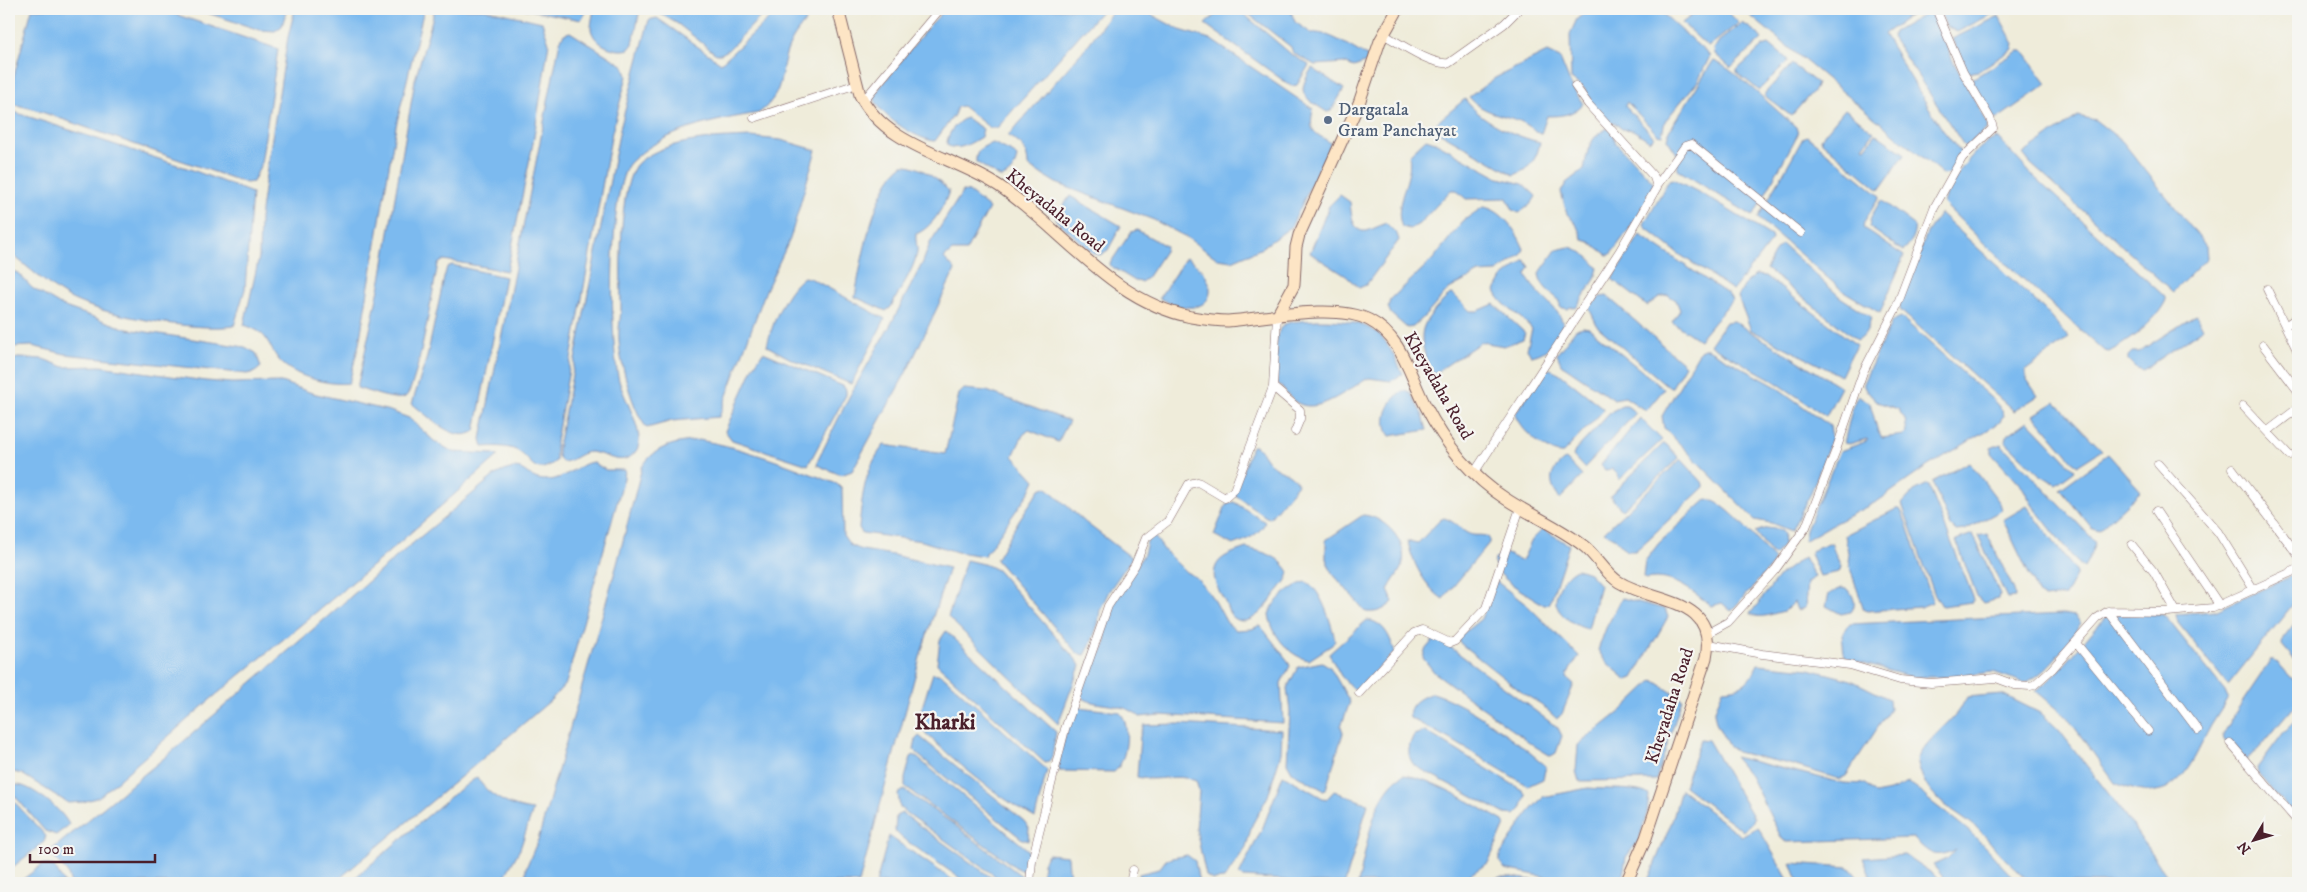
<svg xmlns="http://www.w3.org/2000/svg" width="2307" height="892" font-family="'IM FELL DW Pica',serif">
<rect width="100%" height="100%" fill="#f6f6f2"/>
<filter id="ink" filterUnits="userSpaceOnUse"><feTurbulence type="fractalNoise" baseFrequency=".02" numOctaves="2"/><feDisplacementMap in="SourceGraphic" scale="10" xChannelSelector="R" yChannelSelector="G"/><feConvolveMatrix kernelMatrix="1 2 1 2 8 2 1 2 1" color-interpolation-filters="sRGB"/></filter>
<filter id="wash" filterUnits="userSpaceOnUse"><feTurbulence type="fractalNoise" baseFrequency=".0096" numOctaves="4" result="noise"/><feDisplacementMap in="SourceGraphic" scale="20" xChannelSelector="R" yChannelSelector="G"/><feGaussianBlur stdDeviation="1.12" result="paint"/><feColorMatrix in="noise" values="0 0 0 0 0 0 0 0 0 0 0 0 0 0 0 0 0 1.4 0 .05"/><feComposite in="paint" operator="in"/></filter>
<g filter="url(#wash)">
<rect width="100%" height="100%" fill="#efecda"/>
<!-- water -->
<path fill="#7cbaef" stroke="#636c8d" d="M32,9h128l118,40 -17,115 -8,18 -7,1 -213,-74 -24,-6v-9z
M195,9h92l-5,17 -7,5 -15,-1z
M295,9h129l-28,117 -37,218 -10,39c-20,3 -57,-7 -70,-23 -14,-18 -8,-26 -35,-35l15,-68 1,-39 6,-43 22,-138z
M435,9h49l58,13 7,21 -16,100 -26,128 -63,-11 -6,4c-4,18 -21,127 -33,133 -9,5 -37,-6 -48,-9l24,-108 34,-200z
M525,9h62l-6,11z
M594,9h46l-7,35 -4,5c-13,4 -35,-4 -38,-20 0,-7 2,-14 3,-20z
M652,9h116l-40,41 -7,4h-5l-38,-30z
M780,9h34c-7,12 -18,22 -24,35 -13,28 -2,46 -31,69 -44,7 -97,17 -129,50 -22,23 -21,188 -10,221 5,16 27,53 16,67 -13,18 -30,2 -46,1 -10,0 -17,10 -28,10l-4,-6v-9l62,-318 29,-109 8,-2 64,45z
M946,9h157l-106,119h-7l-28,-22 -5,1 -3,8 -19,26c-17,-1 -60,-27 -61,-46l55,-69z
M1114,9h27l39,21 30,9 103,70c-4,23 -1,22 18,34l-40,84 -31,22 -28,12 -14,-2 -32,-22 -32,-17 -98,-37 -28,-17c-1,-18 -5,-21 -20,-30l80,-91z
M1222,9h16l53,45 18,11 -12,20 -6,1 -86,-62z
M1242,9h48l5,13 16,11c19,-2 39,15 56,23v6l-13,5 -10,-4 -29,2 -22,-12 -2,-6z
M1589,9h69l52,47 -12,25 -33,40 -3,14 -5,-1 -30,-32 -2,4 29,31 -4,4 -17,-11 -11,-1 -7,-6 -9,-1 -19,-22 -2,-11 -14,-10 -1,-45 7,-15z
M1700,9h25l14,14 -31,24 -26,-24z
M1742,9h177l-35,25 58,95 20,25 -13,20 -5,1z
M1939,9h56l-1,4 -37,19 -11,-6z
M1929,12h4l20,49 35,63 -1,5 -22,18 -73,-110 2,-5z
M1999,16l15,28 -1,5 -35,22 -10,2 -16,-34z
M1741,24h3l13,9 5,6 -31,29 -16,-14 -1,-5 5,-8z
M570,32l54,34 3,10 -15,56 -56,310v19c-23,18 -24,-3 -40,-11 -9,-4 -23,-4 -33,-3l-2,-8 79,-398 4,-7z
M1769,44l18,15v3l-28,28 -22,-17v-3l26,-24z
M2018,51h5l24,33 -50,35 -6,-1 -19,-34v-5z
M1547,52l13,6 11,27 12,19c-10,11 -21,12 -36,12l-6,18c-7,-4 -14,-10 -21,-13 -19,-7 -38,-8 -51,-24l26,-19z
M1713,61c15,2 68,54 83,66l2,7 -45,82 -75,-46 -1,-16 -10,-15 2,-8z
M1792,64l25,19 -2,6 -24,27 -26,-20v-3z
M1312,68l32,21 -13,22 -4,1c-23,-15 -32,-17 -15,-44z
M1465,99c14,21 51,38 75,43 -3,17 -10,27 -26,33l-77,-44 -3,-6z
M1845,109l29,23 -11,15 2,1 11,-14 29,20 -26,36 -57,-48 -1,-4z
M11,111l179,58 62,24 -7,96 -11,37c-35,6 -137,-11 -168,-30 -20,-12 -38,-29 -57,-44v-132z
M2078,116l17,4 27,21 84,105 1,12 -34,34 -143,-129 -7,-9z
M966,118l17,11 -2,8c-10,6 -23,15 -34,8 -1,-10 10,-24 19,-27z
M1608,128l4,3 4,12 38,40c-10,26 -27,50 -44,72h-3l-17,-13 -7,-2 -7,-16 -9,-10 -6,-22 5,-9 18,-14c4,-19 4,-31 24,-41z
M1807,136l73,60 -16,26 -1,6 41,28 -24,57 -38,-23 -84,-72 45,-80z
M750,137l31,3 35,10 -26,89 -24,51 -47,127 -47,4 -25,7c-14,-16 -27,-65 -28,-87 -1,-10 1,-20 2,-30 0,-30 -4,-131 18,-149 30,-24 76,-23 111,-25z
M1998,138l35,38 131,120 2,4c-10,22 -37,41 -57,52l-5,-1 -112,-100 -48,-47c4,-21 33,-62 54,-66z
M1426,139l9,3 64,36 24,6 13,12c-4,9 -9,11 -17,17l-6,-3 -6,-12 -41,1 -10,-9h-5l-32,34 -9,5 -8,-2c-10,-24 12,-47 7,-72z
M993,143l19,9 5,5c-2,10 -6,17 -16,21l-25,-16c-1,-12 7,-16 17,-19z
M903,165c16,-1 35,15 46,26 -5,16 -17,37 -33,43 -1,7 2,13 1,19 -4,19 -18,37 -26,54l-5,4 -31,-14c6,-35 19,-111 48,-132z
M1673,179l31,16 67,41 1,4 -39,50 -54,-36 -33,-26 -2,-4 25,-44z
M963,191l6,1 20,16 -23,43h-14l-8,7 11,12 -46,97 -57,104 -11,4 -24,-10 1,-5 31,-63 42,-73 32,-62 7,-19z
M1340,195l10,7c1,9 2,31 16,29 6,-1 14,-6 20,-8l11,11 2,6 -33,45 -7,3 -13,-12 -36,-23 19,-47z
M1070,196l51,30 -13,24 -8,5 -7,-2 -37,-33v-3z
M1881,200l33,25c2,8 -4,22 -11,26l-34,-24 2,-10z
M1483,207c19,2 34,25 41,42l-3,6 -24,17 -18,1 -30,16 -22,25 -14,13 -6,1 -16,-14 -3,-7 2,-7 43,-41 30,-38z
M1940,213l106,98 23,27 -44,33 1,7 12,18 -24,15 -113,-100 -2,-5 28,-73z
M1137,230l29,16 -1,5 -18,27 -6,4 -6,-1 -26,-16 22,-33z
M1640,235l89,60 3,5 -33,40 -27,-18 8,-12 -4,-10 -8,-5 -9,2 -12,9 -35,-27z
M1782,244l58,53 31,20c-2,9 -5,19 -14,23l-91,-71 10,-19z
M1569,247c11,2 23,12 29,21l-3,11 -19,29 -5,-1 -4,2 -7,-2v-6c-9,-8 -19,-14 -21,-27l17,-24z
M1186,257c43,27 25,69 -27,41z
M1525,260l5,7 -4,7c8,25 57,43 28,69 -8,7 -12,11 -23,13l-4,-7 5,-20c-10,-13 -31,-23 -37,-38l7,-13z
M452,265l53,12 -30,154c-21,14 -47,-16 -63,-27l15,-47 17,-79 3,-11z
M9,270l9,3 14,15 30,18 65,23 118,18 11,6 5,14 -6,5 -8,2 -182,-20 -33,-8 -23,1z
M1756,275l9,1 89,67 2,2 -15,31 -90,-46 -13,-33 9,-16z
M804,277l8,2 73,40 -34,65 -62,-26 -22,-12c5,-22 18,-56 37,-69z
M1450,294l4,1 16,16h8l16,-7 31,29 -2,6 -19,7 -23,-4 -46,31 -5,-2c-14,-42 -11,-45 20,-77z
M1607,296l78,69 -13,22 -2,1 -72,-61 -9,-19 11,-11z
M2196,315l7,13 -2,2 -58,40 -8,-3 -7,-7v-4l4,-4h6z
M1901,317l91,82 11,12 1,5 -5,7 -71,43 -50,35 -45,23 -29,17 2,-11 34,-79 27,-10v-2l-18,5 -5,-1 9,-38 5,-10 12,8 8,29 4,6 22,-3 3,-2 -2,-14 -7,-10 -21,-7 -12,-13 -2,-6 29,-62z
M1317,320c20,0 49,1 64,16 9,10 16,26 22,38l-12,7 -22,-3c-21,10 -53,41 -76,22 -6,-5 -11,-13 -16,-18 -1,-12 -3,-48 5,-56 6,-6 27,-5 35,-6z
M1733,321l108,66 -15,29 -55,-37 -61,-34 16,-23z
M1583,327l6,1 75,61 -18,22 -21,-14 -12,2 -52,-35 -4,-10 19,-25z
M1704,349h4l67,37 55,40 2,12 -22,57 -19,36 -20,-8 -16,-3 -91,-92 -2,-12 38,-65z
M763,352l80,34 3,4v5l-38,70 -76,-25 -7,-9 29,-65z
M18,358l25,1 21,8 36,-1 106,15 26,2 49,-1 31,11 78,18 19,7 25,23 19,11 41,2 4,2 -115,101 -172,142 -112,98 -16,5 -15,1 -46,-29 -13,-3v-410z
M1550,369l9,4 44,35 -1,4 -39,41c-15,2 -45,-25 -48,-39l29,-43z
M964,389l23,2 82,30 -11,21 -29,-12 -6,5 -10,21 22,24 -5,11 -46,65 -27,-4 -35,-11 -60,-8 -3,-5c3,-31 5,-58 25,-83l61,9 14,-60z
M1405,391l5,1 13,24 4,14 -37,6c-11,-14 0,-41 15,-45z
M2055,402l47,48 -25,16 -43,-51z
M1622,406h5l9,7 -52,55 -11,-12 2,-5 37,-40z
M1640,418l22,22 -43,40 -1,-5 -6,-6 -7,1 -4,-5z
M2028,421l47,49 -19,14 -17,-10 -34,-33 1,-5z
M699,440c47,8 94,27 138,44l5,5 1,46 7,10 12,5 31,5 56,13 -27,82 -63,233h-333v-15l12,-28 79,-276 25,-97c14,-22 33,-24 57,-27z
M1663,444h3l13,14 -57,52 -12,-14z
M2001,444l89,92 5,8 -11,24 -9,-8 -42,-54 -10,-18 -32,-35v-5z
M1252,446h3c8,5 9,12 16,18 10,8 20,8 27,20 -1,2 -25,30 -28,34l-4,-1 -32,-23z
M2108,454l33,37 -42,39 -7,-2 -32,-39z
M1566,459l16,17 -22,23c-13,-16 -11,-28 6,-40z
M1681,459l23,25v3l-62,58 -7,6h-8l-11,-12 -12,-7z
M592,462l14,8h19l-1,8 -58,205 -15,17 -76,65 -141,118h-263l-4,-11 -18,-20 120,-98 232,-201 94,-78c35,-18 26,6 53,5 15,0 29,-15 44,-18z
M1969,462l31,41 2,7 -37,20 -9,1 -5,-5 -19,-44z
M1928,484l46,115 -2,3 -30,4 -8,-13 -32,-89 12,-13z
M1046,487l40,36 46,35 -23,33 -9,19 -2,14 -8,22 -5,9 -8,-2 -81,-93 23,-40 21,-31z
M1707,499c21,3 52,45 67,60l-1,5 -42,47 -9,-8 -11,3c-20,-16 -39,-32 -65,-27l-3,-2 2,-16 14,-18z
M1234,502l31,20c-4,12 -20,19 -32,23l-19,-10 12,-30z
M2027,506l50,67 -12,23 -21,2 -5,-3 -36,-75z
M1896,509h4l3,5 30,88 -13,5 -53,4 -3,-1 -13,-39 -6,-36z
M1363,515c21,1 47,28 39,51 -3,8 -10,15 -14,24l5,12c-9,8 -15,11 -27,10l-34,-39 -6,-14v-19z
M1444,518c11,3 16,12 25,16 8,3 13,-1 20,4v5l-46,56c-17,-11 -32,-38 -35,-58l10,2 22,-23z
M1767,528l14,2 3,4 -1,11 -8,10 -3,-1 -17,-22z
M1543,529l26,16 -17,52 -4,7 -4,1c-14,-10 -44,-24 -50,-41l1,-5 8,-7 19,9 10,-21z
M1973,534l27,60 -1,5 -16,4 -6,-7 -21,-56z
M1987,534l27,56 1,7 -8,1 -29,-62z
M1154,536l11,15 21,21 11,6 18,23 12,22 9,7 16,-1 8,-4 28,36 2,5 -9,17 2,40 -123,-8 -20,2c-17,-17 -47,-8 -61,-22l12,-36 11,-8 4,-9 -1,-14 6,-22 33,-52 4,-16z
M1831,543l10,24 -2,5 -19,4 -10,-22 8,-7z
M1246,548c17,4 33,7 43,24 -1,9 -11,18 -16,25 -8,12 -27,35 -42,18 -4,-5 -5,-12 -8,-17 -5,-8 -11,-19 -8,-29 3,-13 20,-17 31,-21z
M1804,557l11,20 -8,5 -2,26 -8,2 -3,-8 -9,9c-13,2 -22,9 -35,3l30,-39z
M966,560l21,5 10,5 81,92 2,4 -22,58 -110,-107z
M1577,569l12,4 11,12 -12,44c-11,-2 -31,-14 -32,-27 -1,-12 10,-29 21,-33z
M2298,573v25l-70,87 -50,-62 -2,-9 39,-3z
M1496,581l32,25 51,50 -11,17 -1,5 7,6 -12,30 -5,5 -16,-15 -17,-10 -63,-50 -4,-6 24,-19z
M1306,582c15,6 26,43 29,58l-3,5 -23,15c-20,-3 -38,-27 -40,-46 5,-14 23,-29 37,-32z
M1842,588l7,2c5,8 8,14 2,22l-10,2 -15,-8 3,-12z
M1622,598l43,11 3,8 -35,61 -6,2 -22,-19 -7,-11 8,-22z
M2063,614l12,2 6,7c-16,23 -31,48 -56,60l-32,-11 -40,5h-42l-64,-18 -3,-5 -2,-20 8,-10z
M2160,614l5,2 60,75 3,7c-6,12 -16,24 -22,37 -21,44 -36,71 -91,48l-48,-66 -31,-26c28,-21 47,-50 71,-76z
M2298,619v45l-16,-19 1,-7z
M1367,620c17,2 23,17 28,32l-38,37h-4l-12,-13 -12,-22z
M946,631l110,101 -4,25 -4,5 -3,1 -108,-99 3,-24z
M1434,639l8,2 116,87 4,8 -6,17 -5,3 -15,-9 -102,-75 -11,-14 2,-8z
M2271,660l7,3 20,22v18c-19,19 -33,42 -53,59l-21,-22 -1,-5 14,-25z
M1322,662l8,5 20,35 -9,24 2,7 -17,56 -3,1 -31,-18 -5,-9 3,-51 -3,-24 11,-21z
M1758,664l51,5 42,11 38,19 1,10 -44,67 -7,3 -46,-14 -56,-13 -9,-7 -12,-22 -2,-10 9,-24c22,-1 26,-7 35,-25z
M933,673l9,2 105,95 -12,48c-42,-24 -79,-56 -114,-89l-4,-6z
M1653,680l29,19 -26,81 -77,1 -3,-10 2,-26 43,-34z
M1433,693c37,12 84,48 113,73l-3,13 -15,7 -73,-44 -45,-24c-3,-14 11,-21 23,-25z
M2002,694l40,20 16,15 61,78 53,76h-141c-9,-9 -19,-17 -28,-26 -9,-9 -16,-20 -26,-29 -30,-25 -51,-26 -60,-69 12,-24 38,-37 50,-62z
M1079,707l40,5c13,10 8,51 -5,60l-55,-1c-1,-15 10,-53 20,-64z
M2298,718v103l-40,-47 -1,-6 27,-36z
M1178,724l104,6 -1,23 -13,43 -16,29 -6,22 -22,32 -11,1 -7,-4 -10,-47 3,-38 -3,-10c-21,-9 -38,2 -59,-4l3,-41 4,-11z
M1425,731l97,59 4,5 -5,14 -6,6 -10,-1 -90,-48c-9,-10 -7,-20 -1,-31z
M919,736l105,85 5,7 -1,13 -6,-2 -105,-85 -3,-5 2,-10z
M1701,739l7,1 46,78 -2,5 -9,8 -59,-45z
M914,755l114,95 1,10 -4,12 -7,-3 -113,-82v-9l6,-21z
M1734,757l109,26 23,1 9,10 15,-3 18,-8c10,4 14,11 21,17 16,13 33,24 48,39 16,15 26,30 43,44h-72l-15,-18 14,-6 9,-9c-23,9 -26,4 -43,-12l-126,4 -5,-3 -32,-63z
M1283,775l43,25 8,-9 34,13 -23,79h-55v-2l-6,-1 -40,-3 -5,-2 24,-48z
M1403,775c28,2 75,32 100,46l2,4 -17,38 -28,18 -7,2h-95c9,-33 13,-89 45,-108z
M477,777c10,19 35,31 56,33l-13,39 -19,34h-152l101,-86z
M16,785c14,-1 48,26 53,40l-13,10 -11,-4 -32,-37 -2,-4z
M1588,788c16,2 50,-1 61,7l-2,18 -8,27 -13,17 -3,18 -10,8 -52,-3 -56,-11 -5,-7v-7l29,-43 14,-15z
M1681,789l60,47 17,-9 32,56h-143l25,-62z
M904,790l48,33 71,54 2,6h-20l-105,-75 -2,-14z
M9,796l37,40 -3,7 -34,27z
M902,813l97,70h-32l-66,-46 -6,-6 1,-15z
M889,836l68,47h-81z
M1048,854l20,2 2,27h-28l1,-20z
M1187,855l8,6 4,22h-63l3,-9 20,-5 7,-9 6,-2z
M1905,855l28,19 8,9h-68l-10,-25z
M1791,863l58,4 14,16h-64z
M43,864l11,2 10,17h-46z
M1500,877h11l40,6h-73z"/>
</g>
<g filter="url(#ink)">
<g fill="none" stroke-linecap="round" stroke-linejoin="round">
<defs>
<path id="street" d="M1383,34c16,9 49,32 66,29l55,-39 15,-15
M863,101l77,-92
M754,118l103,-34
M1658,184l27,-38 6,-2 110,89
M2267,289l31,63
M2285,326l13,-9
M2263,345l35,46
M1273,387l27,23v9l-5,12
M2243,406l46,49
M2268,431l30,-23
M2158,464l60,68 36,58
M2232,468l66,87
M1474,473l145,-221 38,-65 -3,-10 -66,-73 -13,-18
M2156,511l64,95
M2132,545l22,27 22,39
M2108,611l90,119
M1708,633l20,-11 47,-52 31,-43 30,-77 27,-78 33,-64 38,-100 28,-50 31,-30 -3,-10 -27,-46 -27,-63
M2076,643l72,88
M1709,644l53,10 88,11 50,15 31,3 65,-5 19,7 15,1 4,-1 18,-16 45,-51 11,-7 59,1 46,-4 85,-39
M1359,693l55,-60 8,-3 28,13 5,-2 31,-33 34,-100
M2230,743l68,79
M1030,883l2,-22 33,-132 43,-123 27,-41 11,-27 22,-17 21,-37 9,-2 27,16 9,-8 39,-103 4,-71
M1130,883l3,-13"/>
<path id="secondary" d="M838,9l22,86c26,52 94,61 139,91 64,43 112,115 192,131 12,2 25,4 37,4 38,-3 108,-18 141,-1 33,17 40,54 56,85 19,37 45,71 81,94 24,16 57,30 79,48 12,10 21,27 34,35 36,22 99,15 87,76l-60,180 -20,45
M1277,316l17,-31 2,-38 3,-12 60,-132 21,-62 18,-32"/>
</defs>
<!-- street casing -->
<use href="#street" stroke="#846768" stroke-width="9"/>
<!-- secondary casing -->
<use href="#secondary" stroke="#846768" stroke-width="13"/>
<!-- street -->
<use href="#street" stroke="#fff" stroke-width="8"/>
<!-- secondary -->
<use href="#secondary" stroke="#fde5c5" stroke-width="11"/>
</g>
</g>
<!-- markers -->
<circle fill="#5c6f8a" stroke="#f6f6f2" stroke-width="2" cx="1328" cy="120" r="5"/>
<g text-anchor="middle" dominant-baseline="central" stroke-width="4.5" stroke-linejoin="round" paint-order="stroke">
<!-- service labels -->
<g font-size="18" fill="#4e5e75" stroke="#f6f6f2" text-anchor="start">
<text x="1338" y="110">Dargatala<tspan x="1338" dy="21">Gram Panchayat</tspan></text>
</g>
<!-- street labels -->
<g font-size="18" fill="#4a1f2b" stroke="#f6f6f2">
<text transform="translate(1055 211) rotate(39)">Kheyadaha Road</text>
<text transform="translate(1438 386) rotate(60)">Kheyadaha Road</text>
<text transform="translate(1670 706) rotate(-72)">Kheyadaha Road</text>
</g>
<!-- district labels -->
<g font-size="22" font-weight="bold" fill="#4a1f2b" stroke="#f6f6f2">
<text x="945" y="722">Kharki</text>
</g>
</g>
<!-- margin -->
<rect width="2307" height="892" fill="none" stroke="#f6f6f2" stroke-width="30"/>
<!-- north arrow -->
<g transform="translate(2254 840) rotate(232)" stroke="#f6f6f2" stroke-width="4" paint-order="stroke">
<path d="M0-4L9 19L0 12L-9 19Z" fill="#4a1f2b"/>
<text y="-8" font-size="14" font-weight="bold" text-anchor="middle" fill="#4a1f2b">N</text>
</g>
<!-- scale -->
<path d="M30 854v8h125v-8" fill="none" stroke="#4a1f2b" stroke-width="2.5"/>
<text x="38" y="854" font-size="15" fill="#4a1f2b" stroke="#f6f6f2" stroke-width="4" paint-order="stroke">100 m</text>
</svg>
